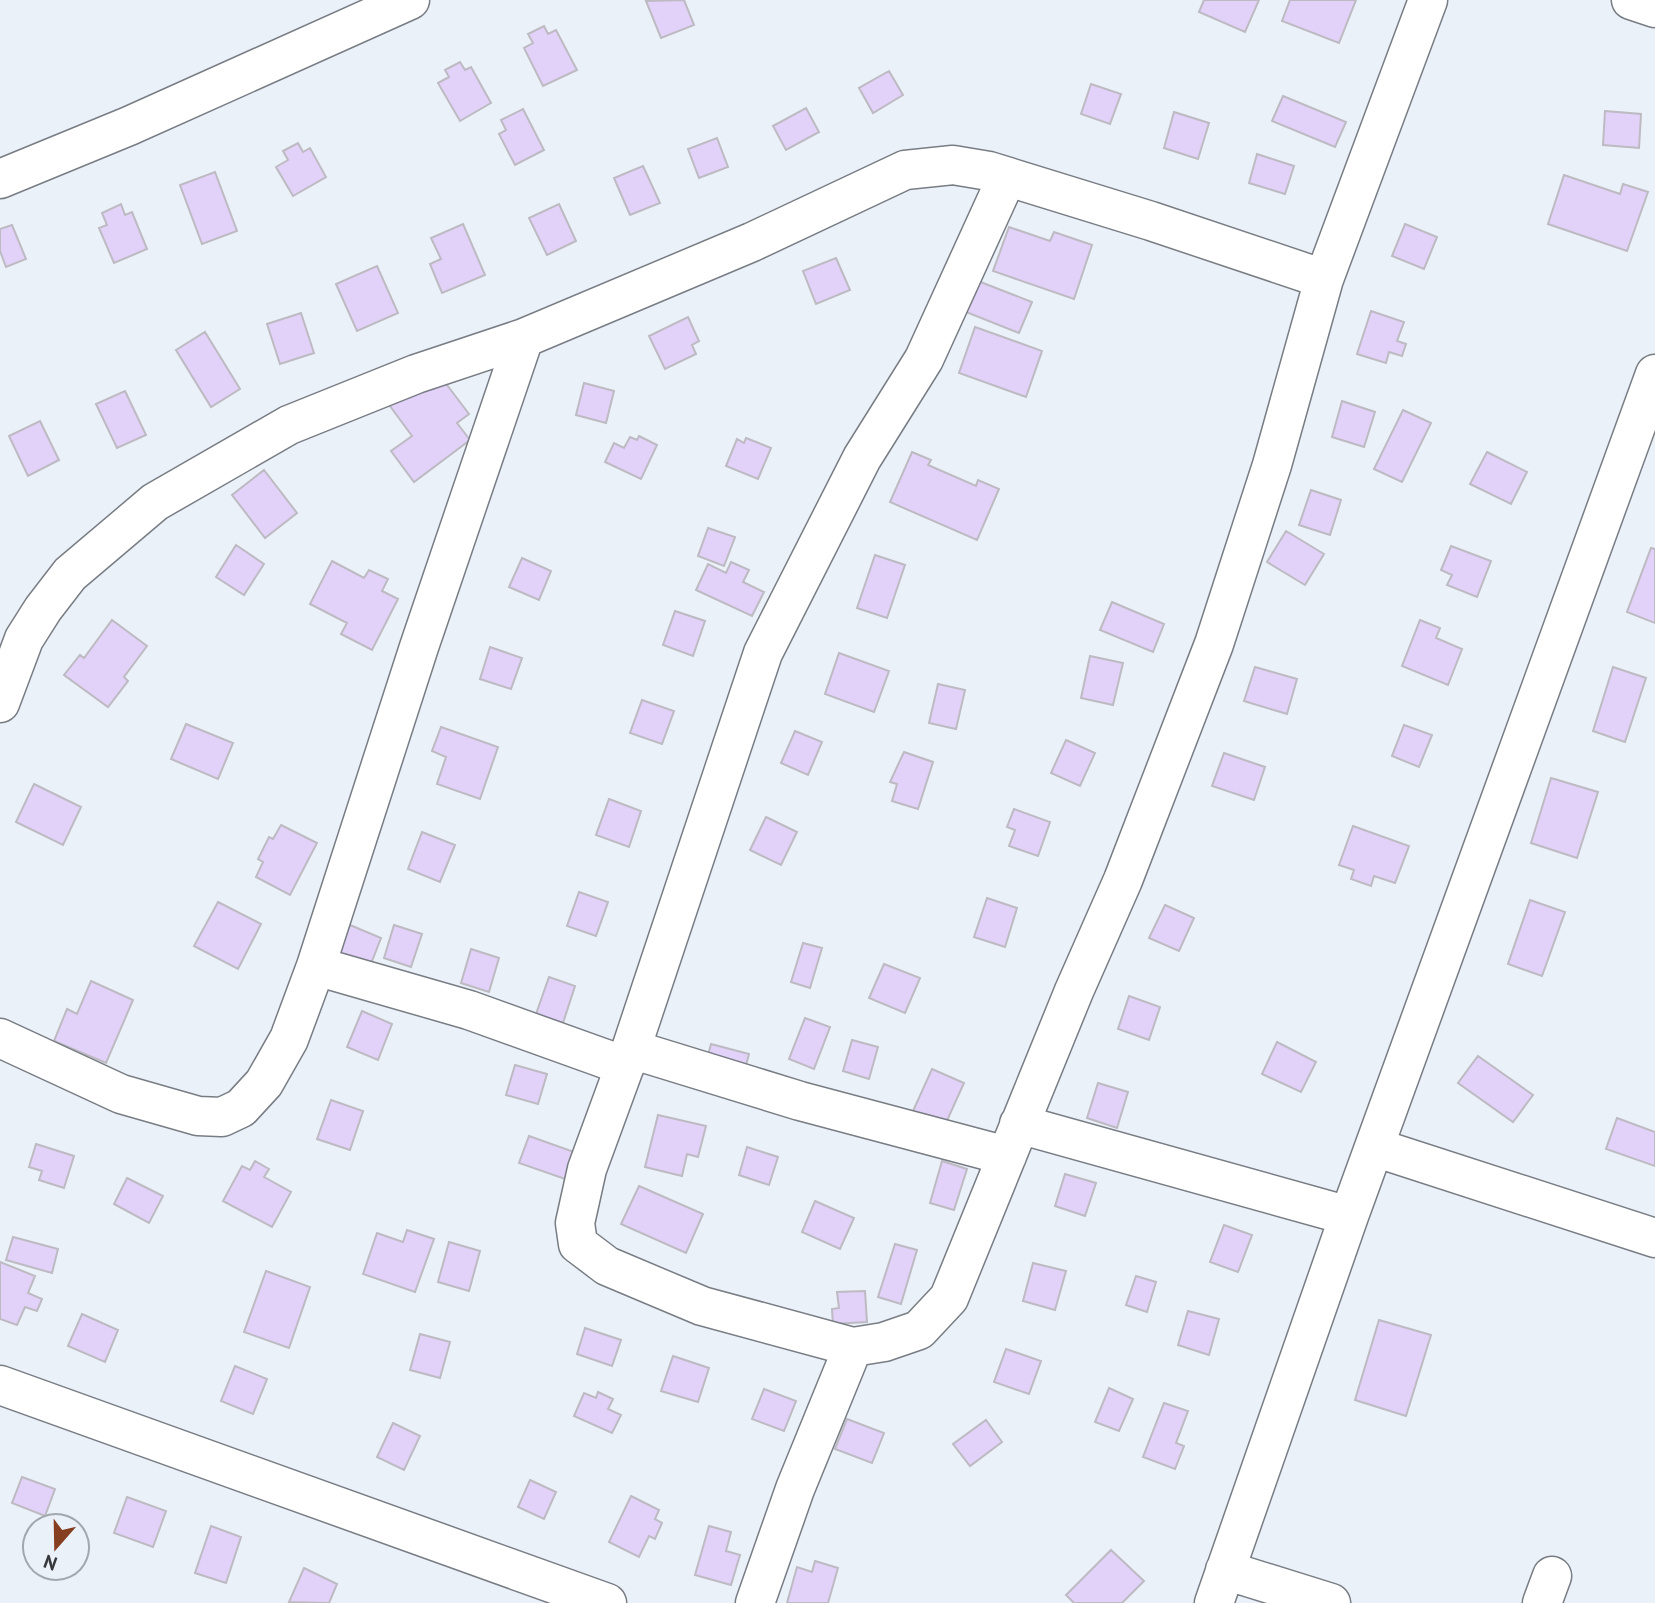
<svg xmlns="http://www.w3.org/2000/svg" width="1655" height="1603" font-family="'PT Sans',sans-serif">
<rect width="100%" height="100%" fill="#ebf1f9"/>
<!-- building -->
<path fill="#e2d2f9" stroke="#bdbac2" stroke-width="2" d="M684,0l10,25 -33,13 -15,-37z
M1204,0h55l-14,32 -46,-20z
M1290,0h66l-17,43 -57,-22z
M544,26l4,8 8,-4 21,40 -34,16 -19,-38 9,-5 -5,-9z
M460,62l5,8 6,-3 20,36 -31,18 -22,-38 11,-6 -4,-7z
M889,71l14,24 -30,18 -14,-25z
M1091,84l30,10 -11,30 -29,-10z
M1283,96l63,26 -11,25 -63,-26z
M806,108l13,24 -33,18 -13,-24z
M523,109l21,41 -29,15 -16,-31 7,-4 -5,-10z
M1605,111l36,3 -2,34 -36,-3z
M1174,112l35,11 -11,36 -34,-11z
M717,138l11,29 -29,11 -11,-29z
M298,143l5,9 7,-4 16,29 -33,19 -17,-29 12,-7 -5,-9z
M1257,154l37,12 -9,28 -36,-11z
M643,166l17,37 -30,12 -16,-37z
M215,172l22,59 -35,13 -22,-59z
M1564,175l56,19 3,-10 25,8 -21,59 -79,-27z
M121,204l4,11 7,-3 15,37 -33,14 -15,-35 8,-3 -5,-12z
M559,204l17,37 -29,14 -18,-37z
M463,224l22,51 -43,18 -12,-29 11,-5 -10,-21z
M1405,224l32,13 -13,32 -32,-13z
M12,225l14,34 -20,8 -6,-16v-22z
M1009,227l41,14 4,-9 38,13 -18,54 -81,-28z
M836,258l14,32 -34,14 -13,-33z
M377,266l21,47 -41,18 -21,-47z
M978,281l54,21 -13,31 -53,-21z
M1371,311l33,11 -7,19 9,3 -4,12 -13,-4 -3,11 -29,-9z
M301,313l13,40 -34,11 -13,-40z
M688,317l11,24 -7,4 4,9 -31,15 -16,-33z
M975,327l67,24 -16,46 -67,-24z
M205,332l35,57 -29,18 -35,-57z
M444,381l25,33 -12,9 13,17 -56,42 -23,-31 21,-15 -25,-34 42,-18 5,5z
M584,383l30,8 -8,32 -30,-8z
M125,391l21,44 -29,13 -21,-44z
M1342,401l33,11 -11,35 -32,-10z
M1403,410l28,13 -29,59 -28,-13z
M40,421l19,39 -31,16 -19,-40z
M639,436l18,9 -16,34 -36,-17 9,-19 10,5 6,-11 7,3z
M746,438l25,10 -13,31 -32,-13 11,-27 7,4z
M912,452l19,8 -3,5 48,21 2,-6 21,9 -22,51 -87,-38z
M1487,452l40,20 -16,32 -41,-20z
M264,470l33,43 -32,25 -33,-43z
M1311,490l30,10 -11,35 -31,-10z
M708,528l27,9 -11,29 -26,-10z
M1286,531l38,23 -19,31 -38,-23z
M236,545l28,19 -20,31 -28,-18z
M1451,546l40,15 -14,36 -30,-12 5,-10 -11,-5z
M1651,548l4,1v74l-28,-11z
M875,555l30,10 -18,53 -30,-10z
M522,558l29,13 -12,29 -30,-13z
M332,561l32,17 5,-8 19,9 -6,12 16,8 -26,51 -31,-16 6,-11 -37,-19z
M731,562l18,8 -6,12 21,10 -12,24 -56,-26 12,-26 18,9z
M1112,602l52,22 -11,28 -53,-22z
M675,611l30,10 -12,35 -30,-11z
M112,620l35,26 -23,31 4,4 -20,26 -44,-32 16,-20 4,3z
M1420,620l20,8 -4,10 26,11 -14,36 -46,-19z
M490,647l32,11 -11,31 -31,-10z
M839,653l50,18 -15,41 -49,-18z
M1090,656l33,7 -10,42 -32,-7z
M1255,667l42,12 -10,35 -43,-13z
M1613,667l33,11 -21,64 -32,-11z
M938,684l27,6 -9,39 -27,-6z
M642,700l32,11 -12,33 -32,-11z
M186,724l47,19 -15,36 -47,-20z
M1404,725l28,10 -13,32 -27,-11z
M441,727l57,20 -18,52 -43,-15 9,-27 -14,-6z
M795,731l27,11 -14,33 -27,-12z
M1066,740l29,13 -15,33 -29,-13z
M904,752l29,10 -15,47 -26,-8 5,-17 -7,-2z
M1224,753l41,14 -11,33 -42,-14z
M1551,778l47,14 -21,66 -46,-15z
M34,784l47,23 -18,38 -47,-23z
M609,799l32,12 -12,36 -33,-12z
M1014,809l36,13 -12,34 -29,-10 6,-16 -8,-3z
M766,817l31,15 -16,33 -31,-15z
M281,825l36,18 -27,52 -34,-18 7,-15 -5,-3 11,-22 4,2z
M1353,826l56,20 -14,37 -21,-7 -3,10 -20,-7 3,-9 -15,-5z
M422,832l33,13 -15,37 -32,-13z
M579,892l29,10 -12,34 -29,-10z
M987,898l30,10 -12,39 -31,-10z
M1530,900l35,12 -23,64 -34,-12z
M218,902l43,22 -23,45 -44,-23z
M1165,905l29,13 -15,33 -30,-13z
M350,925l31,13 -14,36 -35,-15z
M394,925l28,9 -11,33 -27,-9z
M803,943l19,5 -12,40 -19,-6z
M471,949l28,9 -10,34 -28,-9z
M884,964l36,14 -15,35 -36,-15z
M549,977l26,9 -12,37 -27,-9z
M91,981l42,19 -27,63 -52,-22 13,-32 10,5z
M1129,996l31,11 -11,33 -31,-11z
M362,1011l30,13 -14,36 -31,-13z
M805,1018l25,9 -16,42 -25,-10z
M852,1040l26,7 -9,32 -26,-8z
M1277,1042l39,20 -15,30 -39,-18z
M711,1044l38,10 -6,23 -38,-10z
M1478,1056l55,39 -20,27 -55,-39z
M515,1065l32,9 -9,30 -32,-9z
M932,1069l32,14 -19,42 -32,-14z
M1098,1083l30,9 -11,36 -30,-10z
M331,1100l32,11 -13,39 -33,-11z
M658,1115l48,11 -8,31 -11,-3 -5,22 -37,-9z
M1617,1118l38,14v34l-49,-17z
M529,1136l48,17 -9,27 -49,-17z
M36,1144l38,12 -10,32 -25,-8 3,-9 -13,-4z
M747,1147l31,10 -9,28 -30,-10z
M255,1161l14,8 -5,8 27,15 -19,35 -49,-26 19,-35 8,4z
M942,1161l25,8 -13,41 -24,-7z
M1065,1174l31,9 -11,33 -30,-10z
M127,1178l36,18 -14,27 -35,-19z
M639,1186l64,28 -17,39 -65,-29z
M815,1201l39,17 -14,31 -38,-17z
M1224,1225l28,10 -14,37 -28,-10z
M407,1230l27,9 -19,53 -52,-18 14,-41 26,9z
M13,1237l45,12 -6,24 -46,-13z
M449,1242l31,9 -11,40 -31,-9z
M895,1244l22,6 -16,54 -23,-7z
M0,1262l35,14 -7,17 14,6 -5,12 -12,-4 -8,18 -17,-6z
M1033,1263l33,8 -11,39 -32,-9z
M266,1271l44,16 -21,61 -45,-16z
M1136,1276l20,6 -9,30 -21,-7z
M865,1291l2,31 -34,2 -1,-15 7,-1 -2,-16z
M1188,1311l31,8 -10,36 -31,-10z
M82,1314l36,16 -13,32 -37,-16z
M1379,1320l52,15 -25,81 -51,-16z
M585,1328l36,12 -9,26 -35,-12z
M420,1334l30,8 -10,36 -30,-8z
M1006,1349l35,12 -12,33 -35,-12z
M673,1356l36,12 -11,34 -37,-11z
M235,1366l32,13 -14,35 -32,-13z
M1109,1388l24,11 -14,32 -24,-9z
M764,1389l32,12 -12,30 -32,-12z
M598,1392l15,7 -5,10 13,6 -9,18 -38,-17 10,-23 12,5z
M1164,1403l24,8 -12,32 8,3 -9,23 -32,-12z
M847,1419l37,14 -12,30 -37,-14z
M986,1420l16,22 -32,24 -17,-22z
M393,1423l27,13 -16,34 -27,-13z
M22,1477l33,12 -10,27 -33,-13z
M530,1480l26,12 -12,27 -26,-12z
M631,1496l28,14 -4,9 7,4 -7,16 -6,-3 -10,21 -30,-15z
M127,1497l39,14 -13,36 -39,-14z
M211,1526l30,11 -15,46 -31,-10z
M709,1526l22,6 -5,19 14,4 -9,30 -36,-10z
M1111,1550l33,31 -22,22h-48l-8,-8z
M815,1561l23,7 -10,35h-41l10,-36 15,5z
M304,1568l33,16 -8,19 -40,-1z"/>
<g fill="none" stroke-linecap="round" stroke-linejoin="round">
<defs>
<path id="minor" d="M1631,0l24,8
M1007,177l-83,182 -62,99 -99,195 -132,396 -44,120 -12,54 3,21 29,22 95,40 151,41 31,-5 35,-12 30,-32 125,-307 49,-111 91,-236 58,-179 52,-186 104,-279
M0,179l129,-53 281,-126
M0,703l24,-64 19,-30 27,-35 85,-72 134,-77 127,-51 108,-36 228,-96 153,-72 48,-5 36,6 162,50 173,58
M316,966l153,44 156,56
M0,1038l121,56 77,22 24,1 19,-9 23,-25 25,-44 27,-73 103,-319 105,-309
M631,1049l169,52 207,55
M1019,1124l330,92
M1374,1147l281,91
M0,1385l607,218
M1225,1570l106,33
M755,1603l40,-114 58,-142
M1214,1603l135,-387 306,-842
M1542,1603l10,-27"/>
</defs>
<!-- minor casing -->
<use href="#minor" stroke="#787d84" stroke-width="41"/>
<!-- minor -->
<use href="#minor" stroke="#fff" stroke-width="38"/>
</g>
<!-- north arrow -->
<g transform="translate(56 1547) rotate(200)"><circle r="33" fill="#ebf1f9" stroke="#a2a7ad" stroke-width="2"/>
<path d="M0-5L12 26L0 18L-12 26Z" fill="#863e20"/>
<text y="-10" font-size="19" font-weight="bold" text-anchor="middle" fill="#35373a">N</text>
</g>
</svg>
